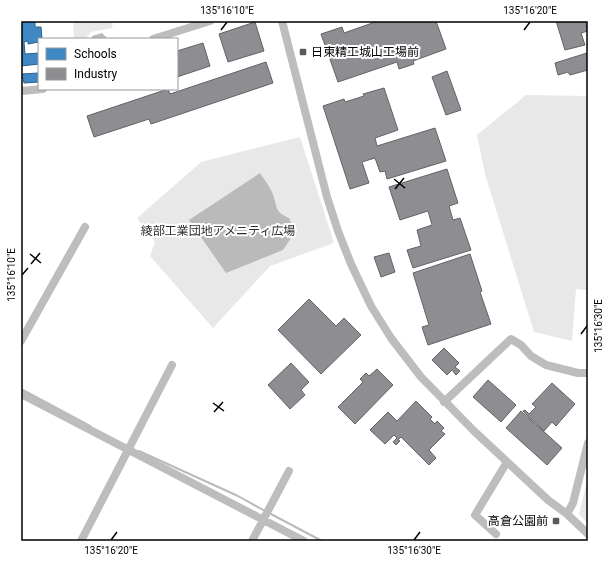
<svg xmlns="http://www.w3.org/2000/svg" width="609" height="562" font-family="Roboto,'Noto Sans JP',sans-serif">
<rect width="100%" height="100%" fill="#fff"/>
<!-- green -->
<path fill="#e8e8e8" d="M73,21h40l-1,7 -21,4 -6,7h-11z
M526,95l62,1v194l-12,-1 -4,52 -38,-9 -49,-158 -8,-39z
M300,137l34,106 -64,23 -57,62 -63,-72 5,-14 -18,-24 64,-56z
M588,477v47l-9,-10z"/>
<!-- water -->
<path fill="#bababa" d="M102,33l6,6h-16v-3z
M260,173c4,6 9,13 12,19 6,14 1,19 17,26l6,14 -12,18 -57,23 -37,-53z"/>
<!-- schools -->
<path fill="#3f88c5" stroke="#2c5f8a" d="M35,21v6h6l1,12h-3v3l-11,2v-3l-4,1 1,12 14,-1v11l-18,2v-44z
M39,73v9l-15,1 -1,-5h-2v-4z"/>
<!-- industry -->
<path fill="#8d8d92" stroke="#636366" d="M378,21h58l10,28 -33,12 1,3 -15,5 -2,-7 -59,20 -17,-48 21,-7 2,6z
M556,21h29l3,10 -7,2 4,12 -20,5z
M255,22l9,29 -36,11 -9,-28z
M203,43l7,23 -33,11v-26z
M587,53l1,17 -18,5 -2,-3 -10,3 -3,-12z
M266,62l7,21 -122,41 -2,-5 -55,18 -7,-21 81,-27 2,5z
M447,71l14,39 -15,5 -14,-38z
M384,88l14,42 -23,8 2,8 58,-18 11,33 -59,18 -2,-8 -5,1 -5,-14 -13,4 7,21 -19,6 -27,-83 21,-7 1,3 19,-6 -1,-2z
M447,169l11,34 -9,3 4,14 7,-2 11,32 -58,18 -6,-18 14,-4 -4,-16 15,-5 -4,-14 -28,9 -11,-33z
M389,253l6,19 -14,5 -7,-20z
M470,254l12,37 -2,1 11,32 -63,21 -6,-18 7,-2 -16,-52z
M309,299l27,27 8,-8 17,17 -40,39 -43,-44z
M444,348l15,15 -4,4 5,4 -4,4 -4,-5 -5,5 -15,-15z
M291,363l18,19 -8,8 4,5 -15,14 -22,-24z
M377,369l16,16 -38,39 -17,-17 25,-25 -3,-3 6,-6 3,3z
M488,380l28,25 -15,17 -28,-25z
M552,383l23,21 -19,22 -4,-4 -8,9 -21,-20 2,-1 4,4 7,-7 -4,-3z
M416,401l16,16 -2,2 5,5 2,-3 7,7 -3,3 4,3 -16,16 7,8 -7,7 -28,-28 -3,3 2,1 -4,4 -3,-3 4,-4 -3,-3 -9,9 -15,-14 18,-18 9,9z
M521,411l41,37 -15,17 -41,-37z"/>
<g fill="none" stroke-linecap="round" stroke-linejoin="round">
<!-- stream -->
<path stroke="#bababa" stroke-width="2" d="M21,389l69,37
M139,451l99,45 27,15
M269,513l53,28"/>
<!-- minor -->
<path stroke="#bdbdbd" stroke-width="8" d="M282,21l45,176 11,34 13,33 20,42 20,32 30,39 53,54 74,69 19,14 21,20
M153,39l57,-18
M21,91l22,-2
M21,341l64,-114
M21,394l283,147
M444,402l67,-63 10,6 10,11 15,9 32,8h10
M567,514l6,-11 15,-60
M496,534l-21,-19 32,-53
M81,541l91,-176
M252,541l37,-70"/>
</g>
<!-- ticks -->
<path fill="none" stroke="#000" stroke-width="1.5" d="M221,30l6,-8M524,30l6,-8M394,179l11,9M395,189l9,-11M30,254l11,9M31,264l9,-11M22,275l6,-7M581,334l6,-8M213,403l11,8M214,412l9,-10M111,540l6,-8M414,540l6,-8"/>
<!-- markers -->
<g fill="#595959" stroke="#fff" stroke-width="1.5">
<rect x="299" y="48" width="8" height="8" rx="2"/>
<rect x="552" y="517" width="8" height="8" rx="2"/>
</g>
<g text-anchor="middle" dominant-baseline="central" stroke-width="4" stroke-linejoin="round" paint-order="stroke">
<!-- poi labels -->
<g font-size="12" fill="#000" stroke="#fff" text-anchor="start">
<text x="311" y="52">日東精工城山工場前</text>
<text x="548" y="521" text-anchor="end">高倉公園前</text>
</g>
<!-- park labels -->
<g font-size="12" fill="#2c2c2c" stroke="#fff">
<text x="218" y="231">綾部工業団地アメニティ広場</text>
</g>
</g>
<!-- border -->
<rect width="609" height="562" fill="none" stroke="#ffffff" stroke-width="44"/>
<!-- legend -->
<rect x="38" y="38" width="140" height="52" fill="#ffffff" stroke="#999999"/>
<rect x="46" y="48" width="20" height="12" fill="#3f88c5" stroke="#999999"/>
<text x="74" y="58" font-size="12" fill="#000000">Schools</text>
<rect x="46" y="68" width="20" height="12" fill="#8d8d92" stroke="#999999"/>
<text x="74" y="78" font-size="12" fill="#000000">Industry</text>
<rect x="22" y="22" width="565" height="518" fill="none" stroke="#000" stroke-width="1.5"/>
<g font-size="10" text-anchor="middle" fill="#000">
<text x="227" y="14">135°16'10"E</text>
<text x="530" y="14">135°16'20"E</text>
<text transform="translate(11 275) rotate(-90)" y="4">135°16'10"E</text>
<text transform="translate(598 326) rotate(-90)" y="4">135°16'30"E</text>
<text x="111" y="554">135°16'20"E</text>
<text x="414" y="554">135°16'30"E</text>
</g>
</svg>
